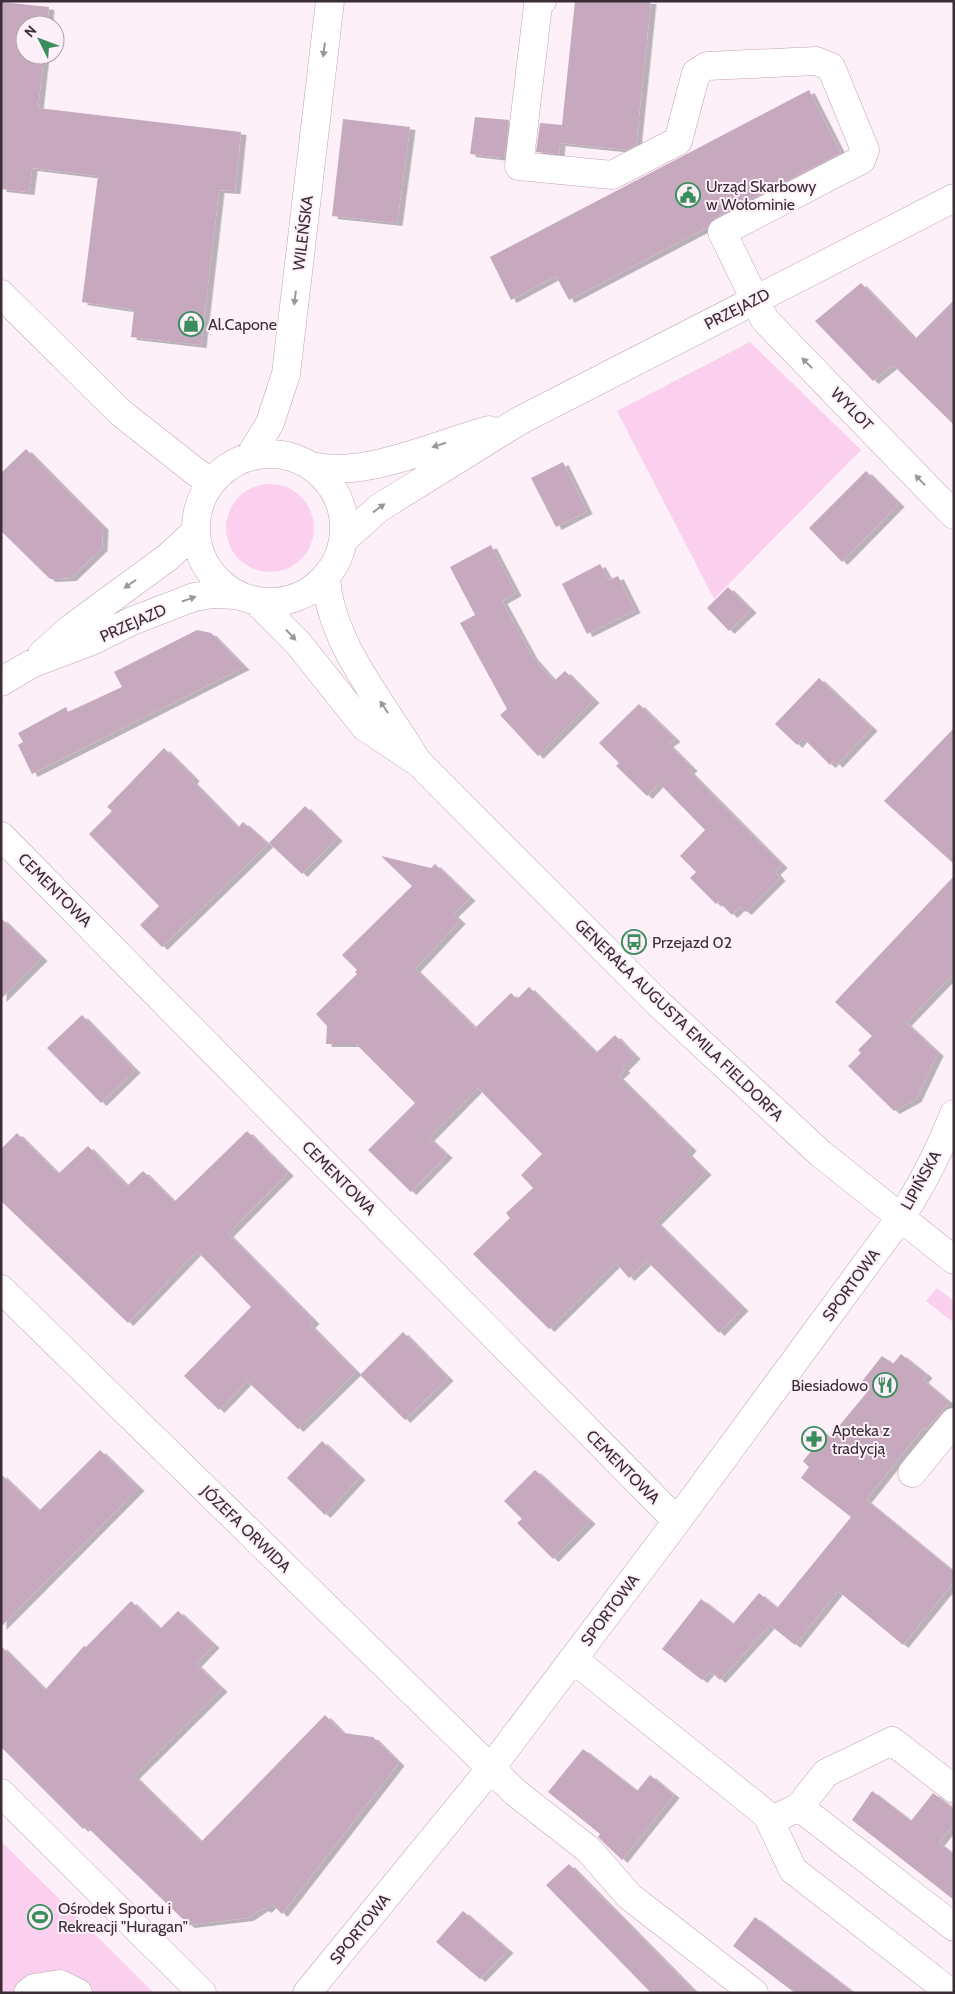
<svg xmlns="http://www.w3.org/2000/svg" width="955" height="1994" font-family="Cabin,sans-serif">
<defs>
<filter id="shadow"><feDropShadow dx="5.5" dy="3" stdDeviation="0" flood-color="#0004"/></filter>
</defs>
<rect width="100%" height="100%" fill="#fdf0f9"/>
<!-- green -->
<path fill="#fbd0ee" d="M750,342l111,108 -147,149 -97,-188z
M226 528a44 44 0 1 1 88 0a44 44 0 1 1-88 0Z
M937,1288l17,13v22l-28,-22z
M1,1841l153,152h-153z"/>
<!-- building -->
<path fill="#c7a9be" filter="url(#shadow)" d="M575,1h76l-15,144 -9,5 -67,-7 -1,11 -23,-2 4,-29 22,2z
M1,2l48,5 -2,18h-22v30h19l-6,53 203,24 -6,59 -16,-1 -18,155 -70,-8 3,-27 -52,-8 16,-126 -66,-8 -3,24 -28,-3z
M809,90l32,63 -126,65 -7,9 -139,73 -13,-24 -45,24 -21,-43z
M475,117l34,3 -5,38 -34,-4z
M343,119l67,8 -13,96 -65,-7z
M861,283l54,56 39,-39v125l-61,-60 -20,16 -58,-60z
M26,449l77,78 -1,21 -31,30 -21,1 -49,-48v-58z
M563,462l24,49 -31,16 -25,-49z
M866,471l33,33 -57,58 -33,-34z
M491,545l25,48 -14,8 30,55 22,25 11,-10 29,29 -56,56 -38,-41 7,-6 -47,-86 15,-8 -25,-48z
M600,564l9,16 9,-4 17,34 -48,24 -25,-50z
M728,587l23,23 -22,21 -22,-23z
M197,630l14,3 33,34 -212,107 -14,-29 5,-3 -5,-9 48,-26 2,5 54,-25 -8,-15z
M819,678l53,50 -35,37 -3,-4 -4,4 -27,-27 -6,7 -22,-21z
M639,704l36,35 -7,5 24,24 -3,3 93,94 -7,7 5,6 -34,34 -6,-5 -8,8 -14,-14 -2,3 -26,-26 6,-6 -16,-16 25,-26 -46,-47 -12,13 -31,-30 3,-3 -20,-20z
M954,728v136l-70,-63z
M164,748l30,30 -2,3 46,47 5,-6 25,22 -106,103 -22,-22 19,-19 -70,-72 23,-23 -5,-4z
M305,806l32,32 -35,36 -33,-31z
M381,856l50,12 4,-4 35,34 -17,16 7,7 -45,48 60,59 36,-35 6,6 12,-12 67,66 19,-18 20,21 -12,12 2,2 -7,6 73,72 -4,5 19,19 -50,50 87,86 -24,25 -72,-72 -18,17 -13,-15 -67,66 -76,-75 37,-36 -4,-5 27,-25 -12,-13 21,-21 -64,-66 -49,50 18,17 -36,37 -43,-42 47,-47 -59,-59h-30l1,-18 -11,-12 41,-40 -2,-2 2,-2 -15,-15 70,-69z
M954,876v97l-48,50 32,30 -22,46 -22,12 -46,-45 13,-13 -3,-3 14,-14 -37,-34z
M1,918l41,40 -41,41z
M82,1015l53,55 -34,33 -54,-55z
M247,1131l41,42 -60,61 86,87 -4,4 46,47 -58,57 -51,-48 -28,29 -35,-34 67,-69 -54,-56 -69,72 -127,-122v-52l16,-16 41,41 30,-28 39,40 16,-15 31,31z
M403,1332l45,46 -43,42 -45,-45z
M901,1354l26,21 -4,5 26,22 -23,28 -2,-3 -58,73 88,72v10l-51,63 -65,-54 -43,54 -25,-20 -50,55 -10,-9 -8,9 -40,-31 39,-50 32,25 26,-31 18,15 74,-91 -50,-39 8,-11 -6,-6 23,-28 4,4 38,-46 -9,-6 23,-29 11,8z
M322,1441l38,36 -35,38 -38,-37z
M100,1450l39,38 -138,139v-153l38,37z
M535,1470l55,51 -37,38 -36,-36 5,-4 -18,-18z
M131,1601l29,28 18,-18 36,34 -18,19 26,25 -88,87 67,66 124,-127 18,18 30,4 26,26 -117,151 -10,-10 -6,6 -3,-2 -15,10 -59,7 -103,-99 -3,3 -82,-82v-101l44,44 39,-44 2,1z
M583,1749l54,42 13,-16 24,20 -52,65 -24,-23 2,-3 -52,-42z
M872,1791l39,30 22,-28 21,16v15l-15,19 15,11v46l-102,-80z
M569,1864l127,129h-45l-105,-108z
M463,1911l45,39 -28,29 -44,-37z
M755,1917l99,76h-59l-62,-47z"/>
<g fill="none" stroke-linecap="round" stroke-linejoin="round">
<defs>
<path id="minor" d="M542,1l-4,4 -19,161 93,9 66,-34 18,-68 11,-7 109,-5 15,6 34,83 -4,10 -139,72 43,88 189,195
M1,294l120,119 89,70
M196 528a74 74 0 1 1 148 0a74 74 0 1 1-148 0Z
M250,456l20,-33 16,-49 44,-373
M312,466c52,13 126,-22 177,-36
M343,540l36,-32 140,-87 435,-223
M326,576c3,65 55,125 88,180
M256,601l42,42 67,84 54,36 240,241 162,150 133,106
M42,654l28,-25 98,-72 27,-25
M1,682l30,-18 61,-23 40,-20 62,-24 19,-3 24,1
M1,836l676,685
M1,1289l515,504 73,57 40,46 125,97
M912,1473l42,-51
M573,1659l194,156 26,55 158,123
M1,1793l201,200
M799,1807l155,120
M770,1821l29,-14 27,-34 66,-32 62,48
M28,1993l6,-5 26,-4 18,9
M307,1993l184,-225 186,-247 223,-303c23,-33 39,-67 54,-104"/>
</defs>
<!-- minor casing -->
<use href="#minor" stroke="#c1a3b7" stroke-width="29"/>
<!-- minor -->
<use href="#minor" stroke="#fff" stroke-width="28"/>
</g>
<!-- one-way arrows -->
<defs><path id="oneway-solid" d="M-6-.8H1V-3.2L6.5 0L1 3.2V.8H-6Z" transform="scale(1.25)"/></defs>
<g fill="#9c969a">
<use href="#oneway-solid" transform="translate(324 50) rotate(97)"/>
<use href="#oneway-solid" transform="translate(295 298) rotate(97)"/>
<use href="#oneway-solid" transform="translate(807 363) rotate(-134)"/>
<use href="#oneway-solid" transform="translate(439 445) rotate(162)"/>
<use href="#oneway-solid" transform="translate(920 480) rotate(-134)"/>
<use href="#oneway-solid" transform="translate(379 508) rotate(-36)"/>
<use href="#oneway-solid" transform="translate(130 584) rotate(145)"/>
<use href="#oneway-solid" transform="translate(189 599) rotate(-19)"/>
<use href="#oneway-solid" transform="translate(291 635) rotate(47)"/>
<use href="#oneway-solid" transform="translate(384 707) rotate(-123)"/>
</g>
<!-- icons -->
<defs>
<symbol id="civic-ring" viewBox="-11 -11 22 22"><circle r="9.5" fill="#fdf0f9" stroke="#3c8d5e" stroke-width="1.5"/><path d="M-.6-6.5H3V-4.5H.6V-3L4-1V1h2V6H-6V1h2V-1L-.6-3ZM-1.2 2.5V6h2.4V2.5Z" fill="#3c8d5e"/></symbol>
<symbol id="shop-ring" viewBox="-11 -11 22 22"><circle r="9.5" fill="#fdf0f9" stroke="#3c8d5e" stroke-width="1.5"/><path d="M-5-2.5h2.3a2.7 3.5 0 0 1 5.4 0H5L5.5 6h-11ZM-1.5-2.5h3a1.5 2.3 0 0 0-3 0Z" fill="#3c8d5e"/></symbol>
<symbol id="bus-ring" viewBox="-11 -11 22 22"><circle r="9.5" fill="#fdf0f9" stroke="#3c8d5e" stroke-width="1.5"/><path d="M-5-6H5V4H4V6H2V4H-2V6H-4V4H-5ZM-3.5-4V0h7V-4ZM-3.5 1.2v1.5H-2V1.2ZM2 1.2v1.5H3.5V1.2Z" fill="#3c8d5e"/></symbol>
<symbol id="restaurant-ring" viewBox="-11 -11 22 22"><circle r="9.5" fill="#fdf0f9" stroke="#3c8d5e" stroke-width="1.5"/><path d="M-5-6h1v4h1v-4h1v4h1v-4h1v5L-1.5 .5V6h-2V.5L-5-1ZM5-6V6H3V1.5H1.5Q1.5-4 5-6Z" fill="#3c8d5e"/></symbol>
<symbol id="pharmacy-ring" viewBox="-11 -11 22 22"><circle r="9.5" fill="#fdf0f9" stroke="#3c8d5e" stroke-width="1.5"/><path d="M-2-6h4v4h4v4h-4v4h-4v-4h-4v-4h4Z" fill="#3c8d5e"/></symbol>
<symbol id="stadium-ring" viewBox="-11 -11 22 22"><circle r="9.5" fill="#fdf0f9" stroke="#3c8d5e" stroke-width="1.5"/><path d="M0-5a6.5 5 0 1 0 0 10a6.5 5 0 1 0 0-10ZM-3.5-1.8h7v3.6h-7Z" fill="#3c8d5e"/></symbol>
</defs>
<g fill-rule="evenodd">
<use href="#civic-ring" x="674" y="181" width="28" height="28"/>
<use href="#shop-ring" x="177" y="310" width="28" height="28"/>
<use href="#bus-ring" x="620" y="928" width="28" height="28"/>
<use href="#restaurant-ring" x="871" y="1371" width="28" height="28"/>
<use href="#pharmacy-ring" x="800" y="1425" width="28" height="28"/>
<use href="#stadium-ring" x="26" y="1903" width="28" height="28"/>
</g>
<g text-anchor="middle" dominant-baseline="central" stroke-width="4" stroke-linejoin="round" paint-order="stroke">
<!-- poi labels -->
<g font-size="16" fill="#3a2d36" stroke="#fdf0f9" text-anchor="start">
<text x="706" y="186">Urząd Skarbowy<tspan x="706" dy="18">w Wołominie</tspan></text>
<text x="208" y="324">Al.Capone</text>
<text x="652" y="942">Przejazd 02</text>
<text x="868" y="1385" text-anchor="end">Biesiadowo</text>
<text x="832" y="1430">Apteka z<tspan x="832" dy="18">tradycją</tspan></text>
<text x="58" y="1908">Ośrodek Sportu i<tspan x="58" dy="18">Rekreacji "Huragan"</tspan></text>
</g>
<!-- street labels -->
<g font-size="16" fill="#3a2d36" stroke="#fdf0f9">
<text transform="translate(303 233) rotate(-83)">WILEŃSKA</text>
<text transform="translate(737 309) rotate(-27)">PRZEJAZD</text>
<text transform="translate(852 409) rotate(46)">WYLOT</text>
<text transform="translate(133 623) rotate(-24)">PRZEJAZD</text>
<text transform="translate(55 890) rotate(45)">CEMENTOWA</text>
<text transform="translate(679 1020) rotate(44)">GENERAŁA AUGUSTA EMILA FIELDORFA</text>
<text transform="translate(339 1178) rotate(45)">CEMENTOWA</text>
<text transform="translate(921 1180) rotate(-61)">LIPIŃSKA</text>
<text transform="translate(851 1285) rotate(-54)">SPORTOWA</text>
<text transform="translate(623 1467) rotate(45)">CEMENTOWA</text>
<text transform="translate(246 1529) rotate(44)">JÓZEFA ORWIDA</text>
<text transform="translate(610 1610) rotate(-53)">SPORTOWA</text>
<text transform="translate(360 1929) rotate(-51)">SPORTOWA</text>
</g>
</g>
<!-- border -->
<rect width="955" height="1994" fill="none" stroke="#3a2d36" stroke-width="5"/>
<!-- north arrow -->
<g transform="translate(40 40) rotate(312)"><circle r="24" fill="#fdf0f9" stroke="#afa2ab"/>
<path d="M0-4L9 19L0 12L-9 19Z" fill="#3c8d5e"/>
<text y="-8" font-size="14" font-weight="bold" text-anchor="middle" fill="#3a2d36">N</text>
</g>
</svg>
